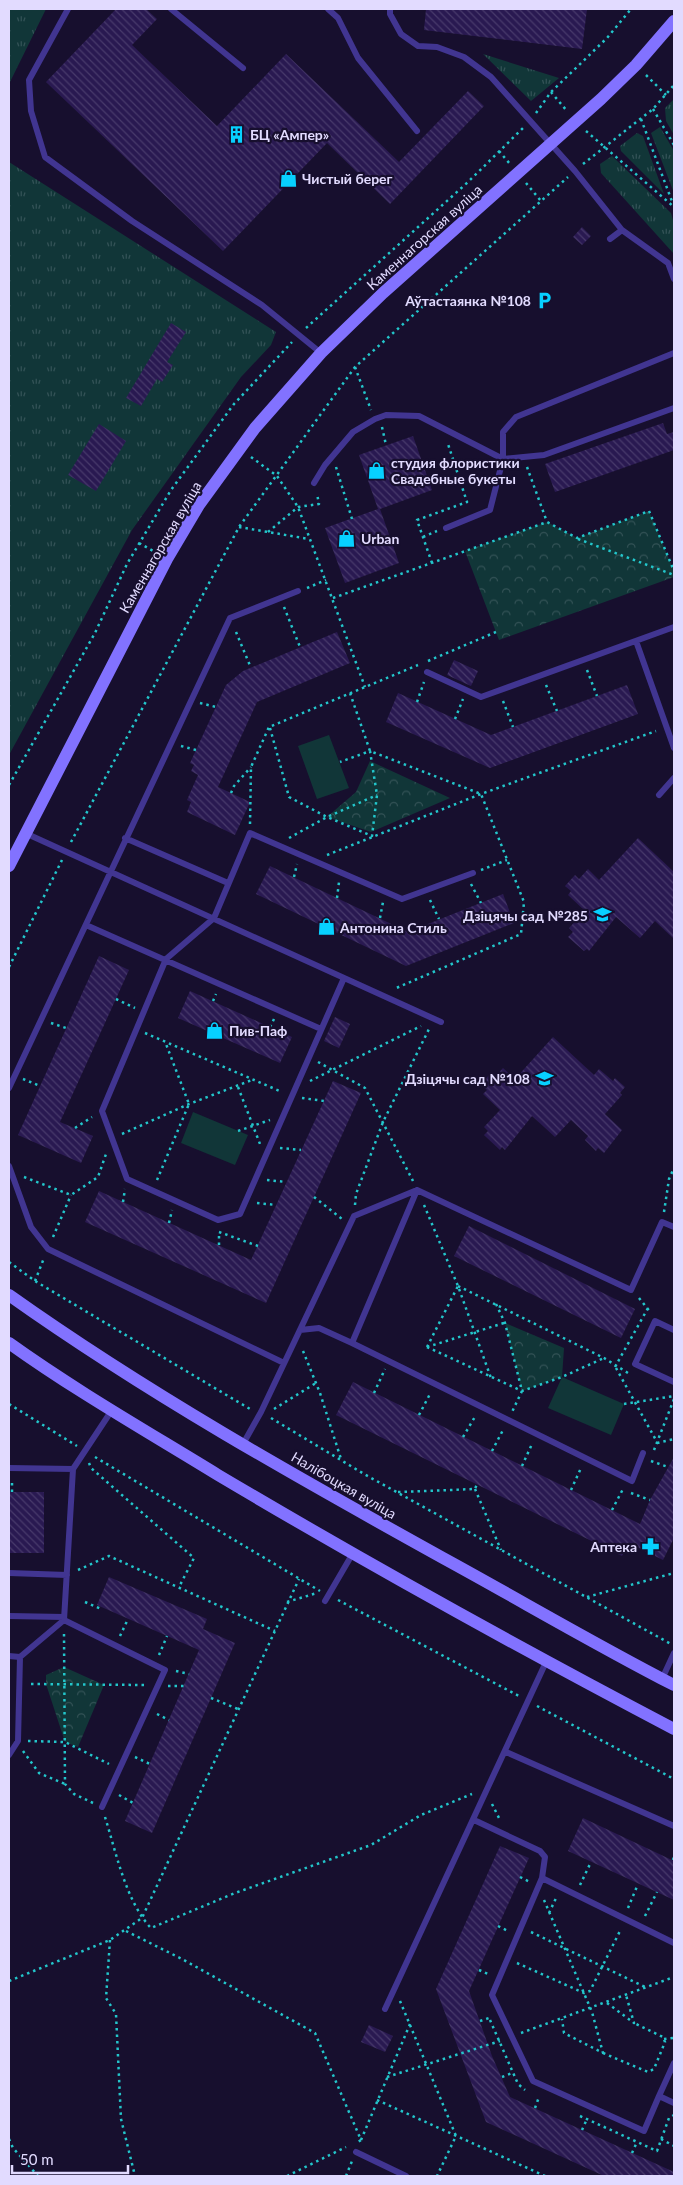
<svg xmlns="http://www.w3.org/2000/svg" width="683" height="2185" font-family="Lato,sans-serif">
<defs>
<pattern id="grass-tufts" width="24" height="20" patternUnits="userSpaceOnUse" patternTransform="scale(1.25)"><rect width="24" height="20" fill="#113638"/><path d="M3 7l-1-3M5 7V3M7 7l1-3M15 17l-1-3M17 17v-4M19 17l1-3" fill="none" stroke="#335256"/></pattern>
<pattern id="park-crowns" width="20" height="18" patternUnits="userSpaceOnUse" patternTransform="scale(1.25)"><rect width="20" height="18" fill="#113638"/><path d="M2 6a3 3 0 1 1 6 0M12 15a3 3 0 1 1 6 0" fill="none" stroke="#335256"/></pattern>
<pattern id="building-back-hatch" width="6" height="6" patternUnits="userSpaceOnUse" patternTransform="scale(1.25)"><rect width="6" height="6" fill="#291951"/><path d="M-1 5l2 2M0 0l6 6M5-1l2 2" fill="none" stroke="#483a6b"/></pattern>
</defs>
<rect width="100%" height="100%" fill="#170f2e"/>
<!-- grass -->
<path fill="url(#grass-tufts)" d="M9,9h37l-37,75z
M483,54l76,24 -28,23z
M674,99v36l-8,-14 -1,-13z
M660,127l14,24v42l-23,-60z
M637,133l6,3 21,58 -43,-43 -1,-5z
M612,156l59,57 3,11v30l-73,-81 -1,-9z
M9,162l267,170 -5,13 -30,32 -109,153 -123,225z"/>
<!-- park -->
<path fill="url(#park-crowns)" d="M649,511l25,60v6l-175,63 -34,-89 82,-29 30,16z
M370,761l80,37 -79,34 -44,-15 29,-25z
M505,1323l59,25 -2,29 -40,14z
M64,1667l40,18 -26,62 -13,-5 -19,-58v-9z"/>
<!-- pitch -->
<path fill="#113638" d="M329,735l20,53 -32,11 -19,-53z
M193,1112l55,23 -13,30 -54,-22z
M562,1377l62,27 -13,31 -63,-27z"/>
<!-- building -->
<path fill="url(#building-back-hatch)" d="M116,9h30l11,10 -25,26 85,81 69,-72 113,108 69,-71 16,15 -94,98 -63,-61 -104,108 -177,-169z
M426,9h161l-5,40 -158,-19z
M582,227l9,9 -9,9 -9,-8z
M171,323l15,9 -19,30 6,3 -11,17 -5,-3 -16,27 -15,-8z
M663,423l4,11 7,-2v18l-119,42 -10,-28z
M99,424l27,17 -30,50 -28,-16z
M413,436l19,54 -52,19 19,54 -54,20 -20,-55 53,-19 -19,-54z
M337,632l13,31 -93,39 -39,85 32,15 -15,33 -48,-23 4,-10 -4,-2 11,-25 -7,-4 3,-6 -4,-2 36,-78 17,-14z
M454,660l24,11 -7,15 -24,-11z
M627,685l11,29 -148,54 -104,-46 12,-29 93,42z
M638,838l36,34v67l-19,-18 -15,17 -24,-21 -27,34 -2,-2 -3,2 -16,-14 5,-5 -4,-4 16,-17 -17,-16 3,-4 -6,-5 10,-11 4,4 9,-10 11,11z
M270,866l138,66 95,-38 11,29 -108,43 -150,-72z
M99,956l30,14 -69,152 33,14 -12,27 -63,-28z
M190,991l102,46 -12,26 -102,-45z
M335,1017l15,7 -11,24 -15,-7z
M553,1037l41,38 5,-6 14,12 2,-3 10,9 -5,6 2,2 -17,19 17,16 -18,23 -6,-5 -2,3 -11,-11 3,-4 -17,-16 -16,17 -23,-21 -27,34 -3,-3 -2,3 -16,-15 4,-4 -4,-4 16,-17 -17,-16 4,-4 -6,-6 9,-10 4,4 9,-10 12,11z
M333,1081l28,12 -95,210 -181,-81 14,-31 152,69z
M469,1226l166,83 -14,29 -167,-82z
M353,1382l287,142 10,-24 24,-43v81l-11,22 -34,-17 -7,13 -286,-141z
M9,1492h35v61h-35z
M109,1577l98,42 -4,10 32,14 -83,190 -27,-12 74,-171 -102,-45z
M583,1818l91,43v39l-106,-49z
M500,1846l29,12 -60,133 23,65 18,41 164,75v4h-70l-118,-54 -50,-133z
M369,2025l24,11 -8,16 -24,-10z"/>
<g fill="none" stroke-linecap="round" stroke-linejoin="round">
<!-- path -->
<path stroke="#23c6cb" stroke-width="2.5" stroke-dasharray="2.5 4" stroke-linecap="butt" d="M646,75l20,20
M551,92l16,19
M653,109l21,36
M536,113l15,-21 56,-54 24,-29
M641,119l32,85
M586,131l88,76
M499,151l11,13
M583,164l70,-55 21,-24
M526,183l15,18
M306,328l162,-146 55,-54
M355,367l16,43
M382,427l4,18
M251,457l26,19 21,31 67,180
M336,467l16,52
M527,467l20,55
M239,527l70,12
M268,532l30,-25 21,-3 -2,-10
M423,537l14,-6
M578,539l96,36
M139,543l16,9
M432,563l-15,-43 50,-18 -19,-58
M307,588l19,-8
M333,598l214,-76 30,16 72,-27 25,60
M284,607l16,40
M236,632l15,36
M428,661l68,-29
M587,670l10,26
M546,685l11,26
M350,693l20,58 111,43 43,108 -3,32 -127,55
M503,701l10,26
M417,702l7,-20
M200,703l16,4
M455,719l8,-20
M270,728l19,69 38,20 45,19 5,-41 -7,-44 -30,11
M181,746l15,4
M9,785l86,-152 32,-69 44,-74 63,-86 58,-62
M231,793l3,-7 17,-19
M250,824l1,-57 18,-40 149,-62
M289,838l38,-21 50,-22
M71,842l168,-315 116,-160 213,-190
M327,855l154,-61 175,-63
M481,870l26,-10
M294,877l3,-13
M471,884l10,19
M337,898l2,-16
M430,900l9,19
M380,918l3,-16
M9,967l53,-107
M116,999l19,9
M213,1001l3,-7
M51,1023l15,5
M270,1027l4,-8
M145,1033l137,59
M318,1062l47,26 48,93
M23,1079l17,7
M310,1081l111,-55
M238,1087l22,57
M302,1098l22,3
M75,1128l17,-11
M238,1131l32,-11
M122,1134l67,-30 63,-24
M280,1148l21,2
M24,1177l47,18 27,-18 8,-23
M157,1180l32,-76 -23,-60
M267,1180l19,2
M314,1197l28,22
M123,1202l2,-13
M257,1203l19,2
M355,1205l1,-11 27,-72 46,-93
M424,1205l34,81 33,92
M664,1212l5,-33 5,-11
M169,1223l3,-13
M219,1232l39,14
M53,1237l18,-42
M219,1245v-13
M9,1262l26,19 215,128
M35,1281l9,-23
M458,1286l146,72 24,15
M639,1298l12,15
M496,1304l9,19 17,68 -10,21
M427,1347l95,44 40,-14 42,-19
M427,1347l77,-24
M427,1347l31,-61
M303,1351l17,42 21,66
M615,1367l33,-59
M616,1368l41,74
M374,1393l11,-24
M9,1404l68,42
M624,1404l50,-8
M274,1409l42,-26
M419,1415l12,-23
M271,1418l93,56 307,170
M463,1437l13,-22
M657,1443l17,-4
M654,1450l20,-51
M492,1451l11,-21
M95,1457l225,134
M651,1461l17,6
M89,1463l2,5 103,90 -15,29
M522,1466l10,-22
M475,1489l26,61
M571,1490l10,-22
M12,1492v-13
M398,1492l77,-3 2,-5
M631,1493l19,7
M612,1510l11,-21
M78,1570l31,-14 166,75
M587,1597l87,-24
M338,1600l181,96
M85,1602l16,7 1,-1
M287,1602l30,-9
M64,1634l1,150 9,10 19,9
M120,1636l8,-17
M159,1655l8,-19
M176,1671l13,3
M31,1684l114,1
M168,1686h16
M211,1698l27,11
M537,1706l137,73
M157,1714l12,6
M28,1741l37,1 44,22
M23,1751l16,22 26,11
M135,1757l15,7
M119,1795l14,8
M492,1804l8,16
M105,1817c11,35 21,85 46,111l84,-35 136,-48 50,-30 51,-21
M673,1860l1,-3
M520,1877l10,5
M580,1885l11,-23
M544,1900l48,112 11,41 -39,-20 -2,-14
M628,1908l10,-24
M549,1913l8,-17
M645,1916l12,-24
M498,1926l10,5
M126,1931l56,28 133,74 46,107 -3,2
M531,1932l114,55
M110,1940l-4,58 10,16 5,105 14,57
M517,1963l67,30 6,-2 31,-62
M479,1970l9,4
M9,1981l101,-41 32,-22 157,-339
M400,2001l56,135 -19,40
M607,2003l27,20 -8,-28
M490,2020l28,64 7,6
M480,2021l9,-3
M521,2033l153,-56
M664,2039l10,-1
M603,2053l45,19 6,-3 11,-27 -2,-5 -29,-14
M387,2077l113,-36
M502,2077l10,-4
M377,2100l168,76
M535,2108l4,-11
M580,2116l77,35 12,-33 5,-3
M582,2130l5,-11
M9,2139l4,9 25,28
M661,2139l13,7
M361,2140l49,-116
M632,2153l5,-11
M287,2176l59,-29
M346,2176l6,-15"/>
<!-- service -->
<path stroke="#413591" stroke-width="6" d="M68,9l-39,71 2,31 14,46 87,64 130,84 59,48
M171,9l72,59
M328,9l10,9 20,40 59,73
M390,9v5l11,20 17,12 19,1 27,10 27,20 84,94 47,59 46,33 6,16
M610,239l12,-9
M314,483l11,-18 28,-33 22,-13 11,-4 33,1 84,43 41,-4 130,-47
M446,528l44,-18 13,-51v-27l13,-15 158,-64
M636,641l38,107
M427,672l54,25 193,-70
M659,795l15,-17
M25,833l416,189
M125,838l103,45
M86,925l235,104
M344,978l-104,236 -22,6 -91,-41 -25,-68 64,-152 48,-41 36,-85 152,66 71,-26
M9,1088l221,-470 68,-27
M9,1166l22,61 17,22 236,114
M300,1330l19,-2 33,15 280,138 11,-28
M674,1330l-19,-9 -20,43 39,18
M352,1343l65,-153
M243,1444l18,-32 93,-196 63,-26 214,100 31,-68 12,5
M9,1468l64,1
M9,1573l58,2
M325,1601l28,-48
M9,1616l55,1
M64,1620l101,50 -63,137
M9,1656l11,1 44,-37 9,-151 39,-59
M662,1679l12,-26
M506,1752l168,74
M9,1755l9,-14 2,-84
M474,1820l66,31 5,6 -3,21 132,65
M542,1878l-50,117 41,86 111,50 15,-35 15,7
M385,2009l161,-347
M659,2096l15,-33
M356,2152l50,24"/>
<!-- secondary -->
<path stroke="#8272ff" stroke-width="12" d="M9,866l158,-307 32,-54 56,-77 66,-75 62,-60 218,-194 35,-34 38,-44
M9,1295c138,98 286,181 434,263 77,42 153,87 231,127
M9,1343c67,48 139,89 209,132 150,89 302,173 456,254"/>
</g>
<!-- icons -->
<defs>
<symbol id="building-bare" viewBox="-9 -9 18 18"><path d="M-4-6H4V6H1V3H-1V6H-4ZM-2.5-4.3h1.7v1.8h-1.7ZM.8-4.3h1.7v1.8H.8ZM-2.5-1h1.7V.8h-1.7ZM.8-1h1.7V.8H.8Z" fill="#07d0ff" stroke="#170f2e" stroke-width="2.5" paint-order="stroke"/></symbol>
<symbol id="shop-bare" viewBox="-9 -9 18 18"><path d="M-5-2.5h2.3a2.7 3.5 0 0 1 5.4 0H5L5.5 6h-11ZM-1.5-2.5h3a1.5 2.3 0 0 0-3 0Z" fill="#07d0ff" stroke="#170f2e" stroke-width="2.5" paint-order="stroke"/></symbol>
<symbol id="parking-bare" viewBox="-9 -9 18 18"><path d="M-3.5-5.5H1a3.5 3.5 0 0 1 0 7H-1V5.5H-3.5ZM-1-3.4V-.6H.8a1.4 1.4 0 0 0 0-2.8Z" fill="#07d0ff" stroke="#170f2e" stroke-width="2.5" paint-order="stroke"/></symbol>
<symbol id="school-bare" viewBox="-9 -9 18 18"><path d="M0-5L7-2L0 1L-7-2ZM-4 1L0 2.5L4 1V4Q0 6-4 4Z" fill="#07d0ff" stroke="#170f2e" stroke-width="2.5" paint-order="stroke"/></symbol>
<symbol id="pharmacy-bare" viewBox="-9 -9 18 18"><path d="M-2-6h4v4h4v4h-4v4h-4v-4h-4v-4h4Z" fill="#07d0ff" stroke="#170f2e" stroke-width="2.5" paint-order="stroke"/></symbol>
</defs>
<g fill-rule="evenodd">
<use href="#building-bare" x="224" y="122" width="25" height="25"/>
<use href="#shop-bare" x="276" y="166" width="25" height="25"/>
<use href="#parking-bare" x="532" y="288" width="25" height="25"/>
<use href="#shop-bare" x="364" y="458" width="25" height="25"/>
<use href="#shop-bare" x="334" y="526" width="25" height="25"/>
<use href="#school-bare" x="590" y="902" width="25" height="25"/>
<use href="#shop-bare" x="314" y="914" width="25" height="25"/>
<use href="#shop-bare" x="202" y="1018" width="25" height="25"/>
<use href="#school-bare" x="532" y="1066" width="25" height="25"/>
<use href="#pharmacy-bare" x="638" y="1534" width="25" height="25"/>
</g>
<g text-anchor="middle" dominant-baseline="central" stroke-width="4.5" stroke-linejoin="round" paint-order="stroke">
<!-- poi labels -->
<g font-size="14" font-weight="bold" fill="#e2dbff" stroke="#170f2e" text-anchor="start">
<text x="250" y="134">БЦ «Ампер»</text>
<text x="302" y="178">Чистый берег</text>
<text x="531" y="300" text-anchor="end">Аўтастаянка №108</text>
<text x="391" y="462">студия флористики<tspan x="391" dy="16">Свадебные букеты</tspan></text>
<text x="361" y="538">Urban</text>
<text x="588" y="915" text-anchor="end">Дзіцячы сад №285</text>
<text x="340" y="927">Антонина Стиль</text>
<text x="229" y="1030">Пив-Паф</text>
<text x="530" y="1078" text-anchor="end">Дзіцячы сад №108</text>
<text x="637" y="1546" text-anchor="end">Аптека</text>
</g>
<!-- street labels -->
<g font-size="14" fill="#e2dbff" stroke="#170f2e">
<text transform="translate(424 237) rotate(-42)">Каменнагорская вуліца</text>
<text transform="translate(160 547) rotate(-60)">Каменнагорская вуліца</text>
<text transform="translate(344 1485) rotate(30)">Налібоцкая вуліца</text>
</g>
</g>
<!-- border -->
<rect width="683" height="2185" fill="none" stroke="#e2dbff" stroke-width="20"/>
<!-- scale -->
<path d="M12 2165v8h116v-8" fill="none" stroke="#e2dbff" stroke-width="2.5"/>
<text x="20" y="2165" font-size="15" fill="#e2dbff" stroke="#170f2e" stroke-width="4" paint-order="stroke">50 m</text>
</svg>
